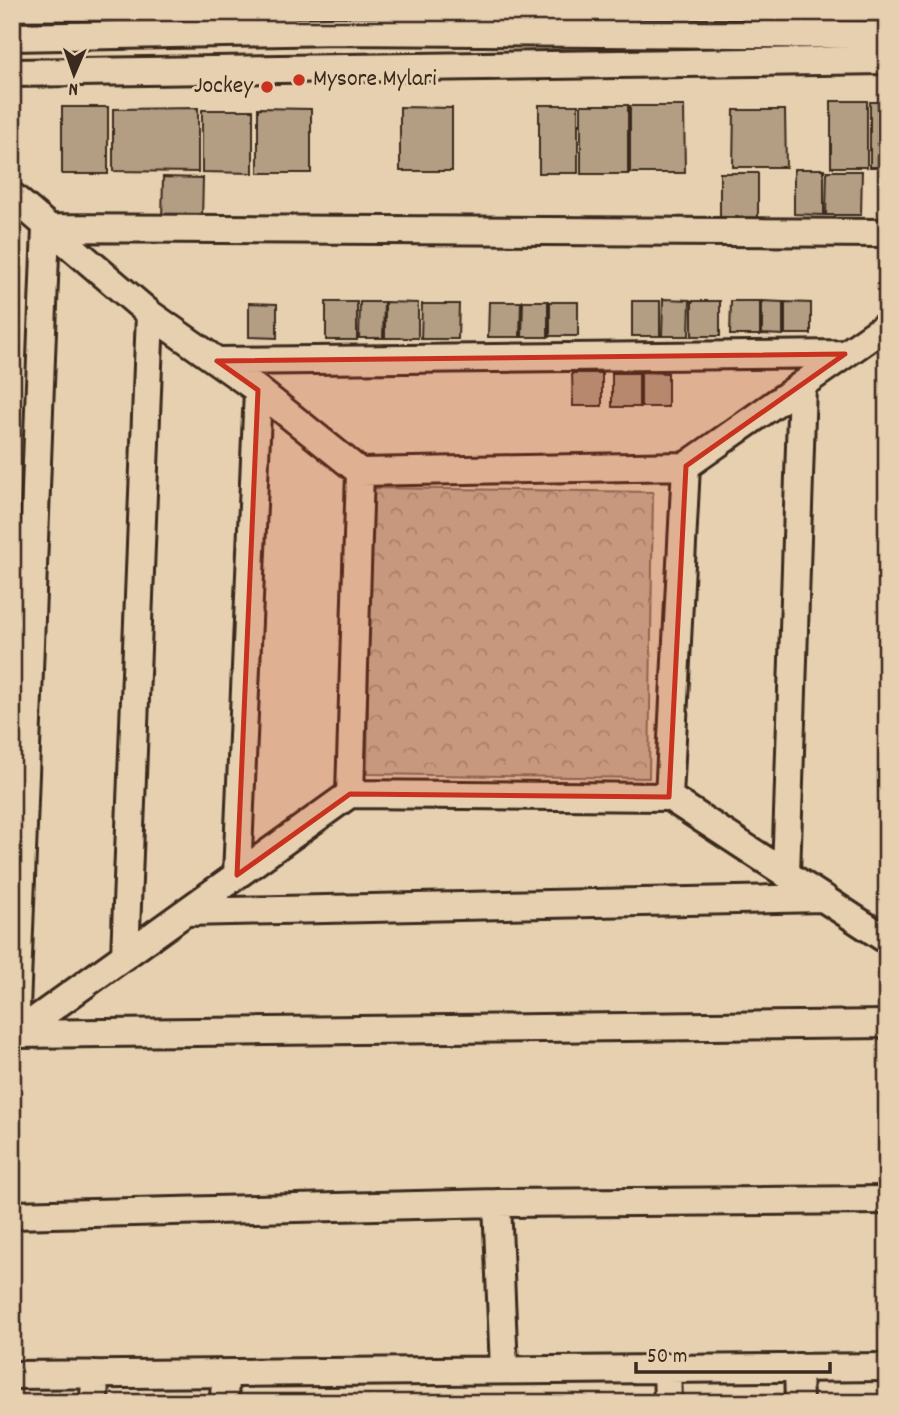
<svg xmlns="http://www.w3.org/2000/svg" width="899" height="1415" font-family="Dekko,sans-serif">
<defs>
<pattern id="park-crowns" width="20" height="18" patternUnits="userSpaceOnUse" patternTransform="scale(1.75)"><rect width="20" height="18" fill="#c8b296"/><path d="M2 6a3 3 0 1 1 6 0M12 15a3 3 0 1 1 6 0" fill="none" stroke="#a4917a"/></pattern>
</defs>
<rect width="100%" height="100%" fill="#e7d0b0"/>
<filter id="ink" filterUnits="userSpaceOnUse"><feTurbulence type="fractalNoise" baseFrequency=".0143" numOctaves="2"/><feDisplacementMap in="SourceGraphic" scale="14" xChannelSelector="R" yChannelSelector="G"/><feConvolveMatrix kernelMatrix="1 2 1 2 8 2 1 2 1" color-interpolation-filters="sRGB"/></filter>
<g filter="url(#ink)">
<!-- park -->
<path fill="url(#park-crowns)" stroke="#826e5a" stroke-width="2" d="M371,488l282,4 -4,286 -282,-4z"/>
<!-- building -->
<path fill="#b39d83" stroke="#3b2a1e" stroke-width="2" d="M831,101h36v66h-36z
M870,102h17v65h-17z
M539,105h39v68h-39z
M581,105h47v69h-47z
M630,106h54l1,67h-55z
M62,107h46v67h-46z
M400,107l52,1v63h-52z
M198,108v64l-85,-1v-62z
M258,108l53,1v64h-53z
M202,110h51v63l-51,-1z
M734,110h51l1,57h-53z
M794,169h30v46l-30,-1z
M827,171h35l-1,44h-35z
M720,173h38v45h-38z
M163,177l40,1 -1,42 -40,-1z
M663,299l27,1 -1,36h-27z
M523,301h25v36h-26z
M632,301h28v35h-28z
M692,301h28v35h-28z
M731,301h29v34h-30z
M762,301l21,1v33l-21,-1z
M326,302h31v38h-31z
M360,302h24l-1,36h-24z
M385,302l33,1v35h-33z
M489,302h32l-1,35h-32z
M550,302h28v34h-28z
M785,302l26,1v31h-26z
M249,303l28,1v34l-28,-1z
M422,304h37l-1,35h-37z
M641,372l27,1v34h-27z
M572,373h30v33h-29z
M612,373h27v34h-27z"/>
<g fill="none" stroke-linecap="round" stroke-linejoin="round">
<defs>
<path id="minor" d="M12,37l326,-6 549,4
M12,73l875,-13
M12,196l138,118 108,76 102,82
M887,233l-841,-5 -31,806 872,-10
M217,361l628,-7
M686,466l-17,331 -319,-3 10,-322 326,-6 201,-141
M669,797l218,143
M786,874l16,-489
M237,875l21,-485
M186,912l638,-14
M125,956l25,-642
M13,1036l337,-242
M497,1203l7,166
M12,1215l485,-12 390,-3
M667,1367l1,36
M798,1367l1,36
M12,1375l875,-8
M94,1403l1,-29
M224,1403l1,-29"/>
</defs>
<!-- minor casing -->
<use href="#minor" stroke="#3b2a1e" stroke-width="32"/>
<!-- minor -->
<use href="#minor" stroke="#e7d0b0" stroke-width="26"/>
</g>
</g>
<!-- marked area -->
<path fill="#c8321e" fill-opacity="0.2" stroke="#c8321e" stroke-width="5" stroke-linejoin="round" d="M845,354l-159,112 -17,331 -319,-3 -113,81 21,-485 -41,-29z"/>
<!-- markers -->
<g fill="#c8321e" stroke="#e7d0b0" stroke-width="2.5">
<circle cx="299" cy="80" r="7"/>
<circle cx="267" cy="87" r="7"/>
</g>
<g text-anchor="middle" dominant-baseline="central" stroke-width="6" stroke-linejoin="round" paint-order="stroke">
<!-- poi labels -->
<g font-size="24" fill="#3b2a1e" stroke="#e7d0b0" text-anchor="start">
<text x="313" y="80">Mysore Mylari</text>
<text x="253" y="87" text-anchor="end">Jockey</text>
</g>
</g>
<!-- margin -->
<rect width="899" height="1415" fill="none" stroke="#e7d0b0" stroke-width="42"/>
<rect x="21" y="21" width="857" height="1373" fill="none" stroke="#3b2a1e" stroke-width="2.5" filter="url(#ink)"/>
<!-- north arrow -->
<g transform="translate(74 74) rotate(182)" stroke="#e7d0b0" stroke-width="5" paint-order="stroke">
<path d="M0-5L12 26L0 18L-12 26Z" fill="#3b2a1e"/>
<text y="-10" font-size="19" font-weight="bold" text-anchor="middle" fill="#3b2a1e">N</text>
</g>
<!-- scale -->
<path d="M636 1362v10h194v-10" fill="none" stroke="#3b2a1e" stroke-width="3.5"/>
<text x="647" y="1362" font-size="21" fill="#3b2a1e" stroke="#e7d0b0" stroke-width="5" paint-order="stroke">50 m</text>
</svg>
